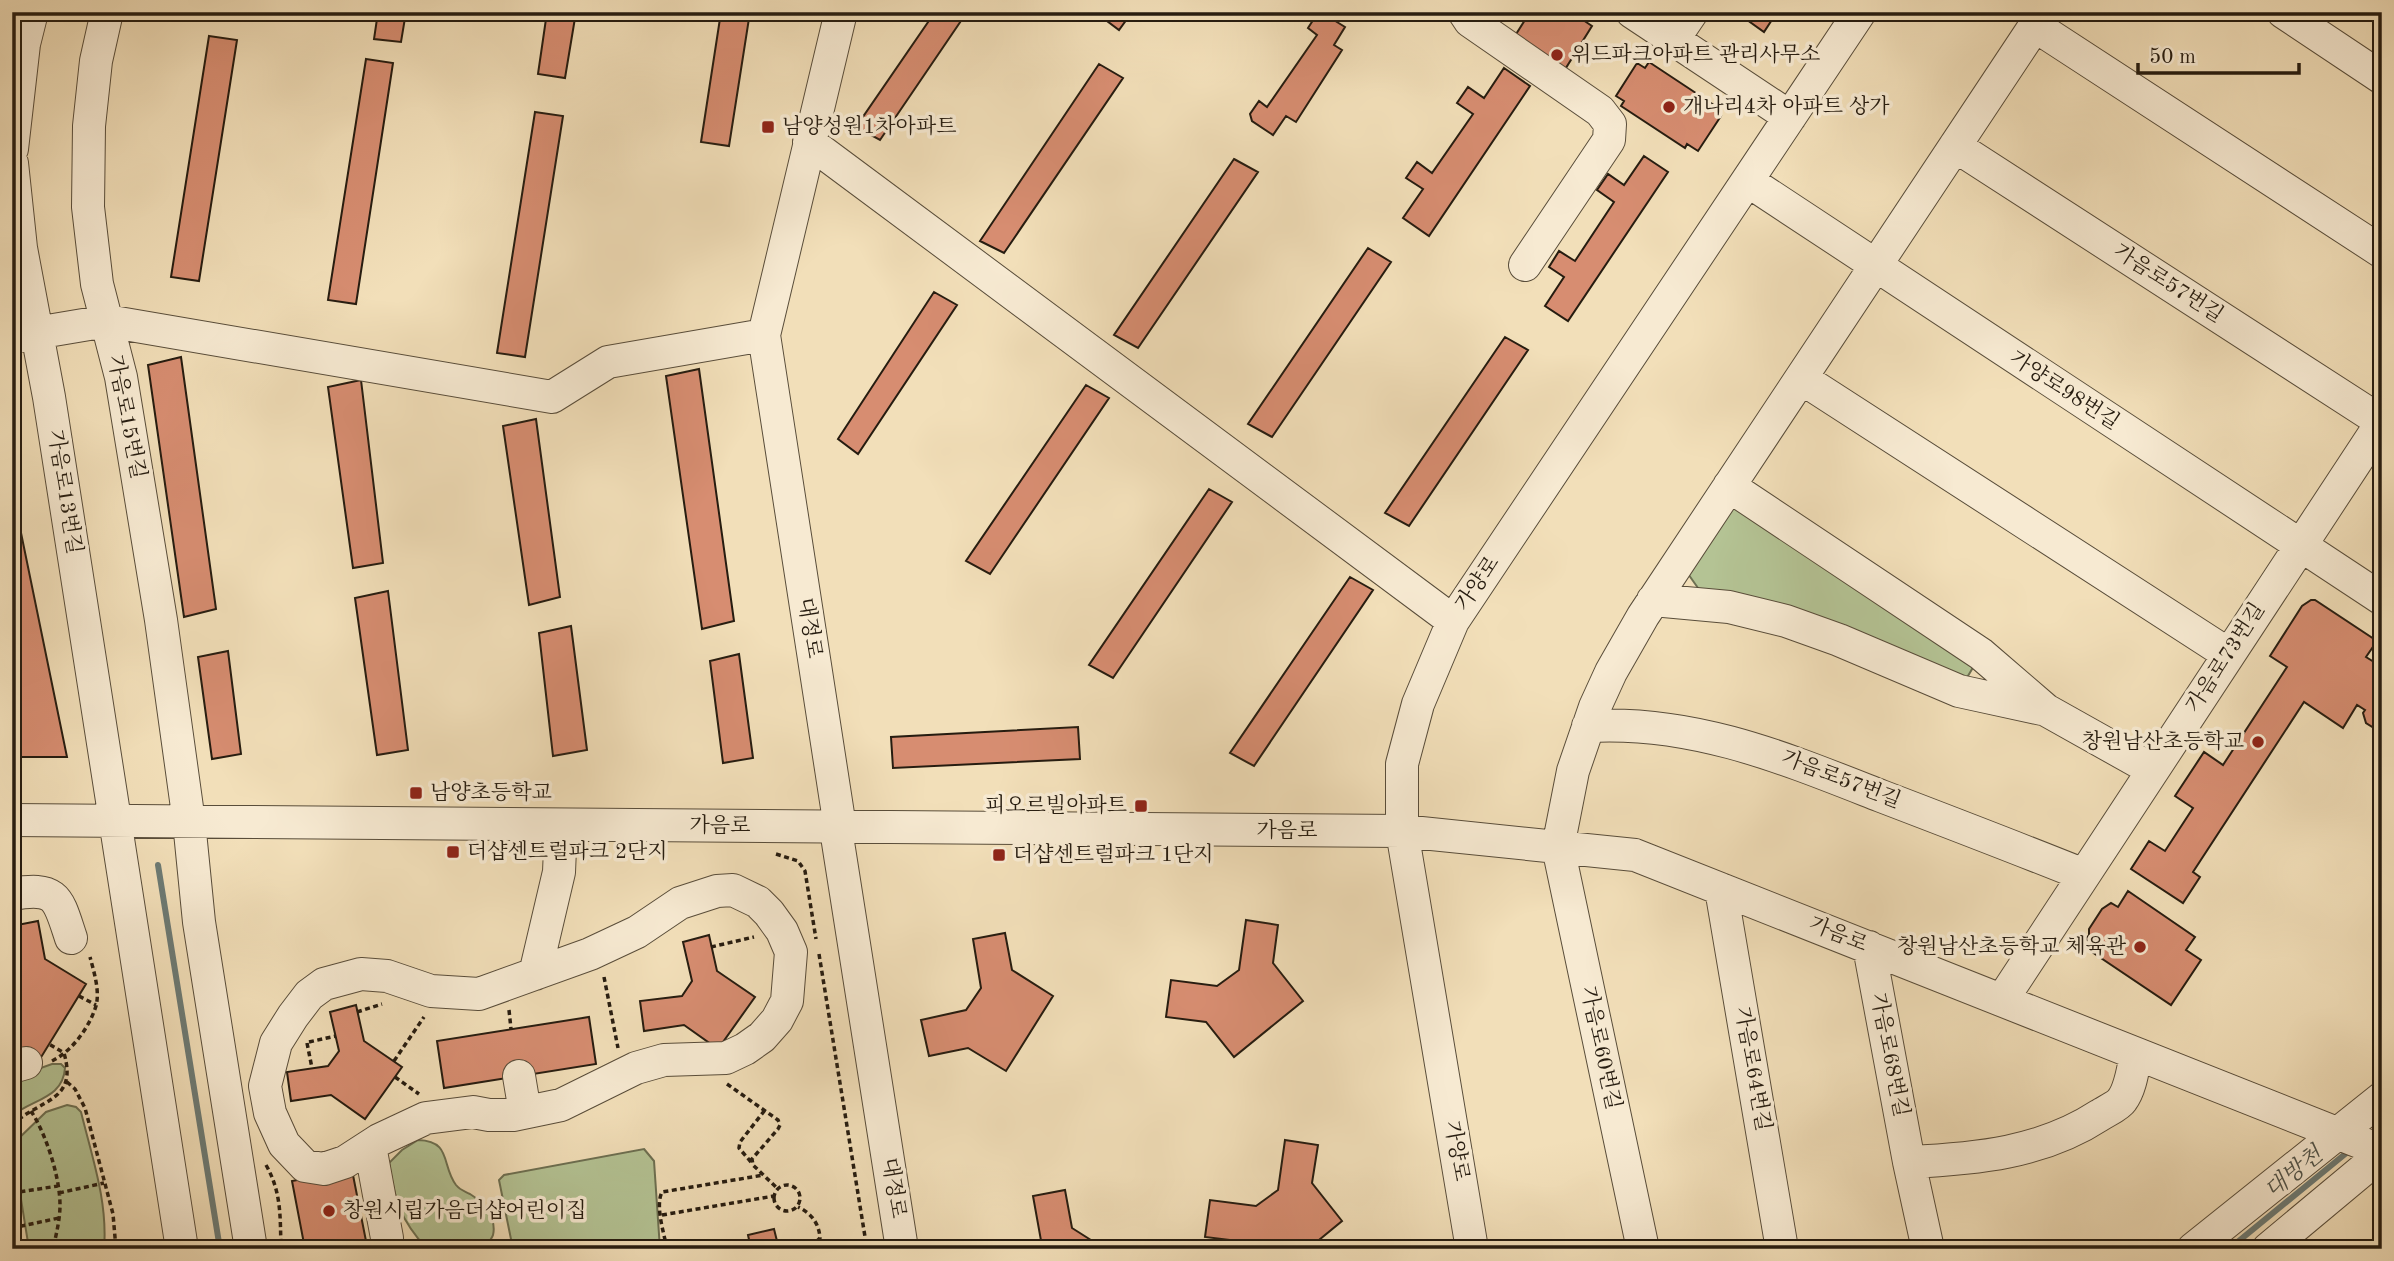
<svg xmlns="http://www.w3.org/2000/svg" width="2394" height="1261" font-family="'Old Standard TT','Noto Serif KR',serif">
<rect width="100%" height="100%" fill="#f2dfb9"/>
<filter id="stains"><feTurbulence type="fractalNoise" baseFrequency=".00286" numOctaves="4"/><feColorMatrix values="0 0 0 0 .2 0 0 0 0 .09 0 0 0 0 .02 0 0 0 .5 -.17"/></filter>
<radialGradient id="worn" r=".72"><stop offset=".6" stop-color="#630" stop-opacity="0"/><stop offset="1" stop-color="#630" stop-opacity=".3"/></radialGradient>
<!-- green -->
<path fill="#b4c394" stroke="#6d7052" stroke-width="2" d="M1729,486l252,168 -22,37 -249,-86 -31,-44z
M52,1064h9l4,4c-2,31 -33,31 -53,48v-44l26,-3z
M67,1105l9,2 5,5c11,45 27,90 23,137h-75l-14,-87 1,-21 30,-29z
M418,1140c34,1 23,25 38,45 4,5 8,6 14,9 13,8 27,24 23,41 -1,4 -7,10 -10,14h-56c-27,-30 -32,-47 -38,-86l13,-13z
M644,1149l10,12 6,88h-147l-14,-69 5,-5z"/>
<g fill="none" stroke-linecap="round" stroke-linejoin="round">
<!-- stream -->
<path stroke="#6d7b75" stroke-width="6" d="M158,865l62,384
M2370,1134l12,-10
M2229,1249l121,-99"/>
</g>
<!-- building -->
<path fill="#d78d71" stroke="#261c10" stroke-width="2" d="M378,12h28l-5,30 -27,-3z
M547,12h29l-11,66 -27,-4z
M721,12h29l-21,134 -28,-4z
M935,12h32l-87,128 -24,-13z
M1095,12h37l-13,18z
M1530,12l9,4 2,-3 30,-1 21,14 -28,45 -51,-32z
M1736,12h41l-13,20z
M1317,14h7l21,13 -11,18 8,5 -46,72 -10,-6 -13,19 -21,-14 -2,-7 9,-13 8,6 50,-72 -9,-7z
M209,36l28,4 -38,241 -28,-4z
M366,59l27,4 -37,241 -28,-4z
M1649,62l68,45 -2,4 6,5 -23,35 -11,-7 -2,4 -64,-42 3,-5 -8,-5 21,-33 8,5z
M1099,64l24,14 -119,175 -24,-12z
M1504,68l26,18 -101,150 -26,-18 20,-29 -17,-11 11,-16 15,11 41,-59 -16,-11 11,-16 16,11z
M535,112l28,4 -38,241 -28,-4z
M1644,156l24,16 -100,149 -23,-15 19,-29 -15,-10 10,-16 16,10 39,-59 -17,-12 11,-16 16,11z
M1234,159l24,13 -120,176 -24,-13z
M1368,248l23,14 -119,175 -24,-13z
M934,292l23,13 -99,149 -20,-15z
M1505,337l23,13 -119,176 -24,-13z
M181,357l35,252 -32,8 -36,-252z
M699,369l35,252 -32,8 -36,-253z
M361,380l22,183 -30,5 -25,-181z
M1086,385l23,13 -119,176 -24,-13z
M536,419l24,178 -31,8 -26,-179z
M12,489l55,268h-55z
M1209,489l23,13 -119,176 -24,-13z
M1350,577l23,13 -119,176 -24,-13z
M388,591l20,159 -31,5 -22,-157z
M2311,600h4l62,41 -11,16 16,10v66l-16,-10 -3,-10 2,-3 -8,-5 -14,23 -39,-26 -111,170 7,5 -17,26 -52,-34 18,-28 16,10 28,-43 -18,-12 29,-44 19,13 64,-98 -17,-11 32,-50z
M571,626l16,124 -34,6 -14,-123z
M228,651l13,103 -29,5 -14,-102z
M739,654l14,104 -30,5 -13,-102z
M1078,727l2,32 -187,9 -2,-31z
M2128,891l67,46 -9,13 15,10 -30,45 -82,-55 4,-6 -7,-5 3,-4v-6l13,-20 9,-6 7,4z
M1246,920l32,5 -5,38 30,38 -69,56 -28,-35 -40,-5 5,-37 46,6 22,-16z
M38,921l7,38 41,25 -46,75 -28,-17v-62l3,-4 -3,-16v-34z
M1005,933l7,37 41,26 -47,75 -38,-23 -39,8 -8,-36 45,-10 15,-22 -8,-49z
M709,935l8,36 38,26 -37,52 -34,-24 -40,6 -4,-30 42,-5 10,-15 -9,-39z
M356,1005l8,36 38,26 -37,52 -34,-24 -40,6 -4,-29 41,-6 11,-15 -9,-39z
M589,1017l7,47 -152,24 -7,-47z
M1285,1140l33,5 -6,38 30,38 -34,28h-57l-5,-7 -41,-5 5,-37 46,6 22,-16z
M352,1170l14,71 -40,8h-21l-13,-68z
M1065,1190l7,38 33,21h-65l2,-3 -9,-50z
M774,1229l5,20h-28l-3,-14z"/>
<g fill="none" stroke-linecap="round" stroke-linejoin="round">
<defs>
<path id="minor" d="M107,12l-11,49 -7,65 -1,81 9,77 24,93 40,243 28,202 10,100 52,327
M841,12l-77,323 76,492 -3,9 65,413
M1464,12l6,9 130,90 10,13 -1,16 -84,125
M1632,12l158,105
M2283,12l99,66
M2035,26l347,226
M1673,40l19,-28
M809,142l644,479
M1955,146l427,276
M12,149l12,-105 8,-32
M12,163l9,85 28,149 133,852
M1748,181l634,418
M12,337l95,-16 445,76 56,-35 156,-27
M1801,378l427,276
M1729,486l252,168 65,56 107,60
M1653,600l76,7 57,14 53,19 120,51 83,18
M1588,726c106,-6 196,32 293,70 68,26 136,52 203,79
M12,820l1390,11 233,24 747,296
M1721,889l61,360
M733,890l25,12 11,11 13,18 9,21 -4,49 -10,19 -15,17 -17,12 -19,9 -62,2 -28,8 -75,37 -48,10h-24l-16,-3 -47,6 -47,22 -34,22 -21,7 -19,-3 -21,-22 -14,-31 -5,-27 11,-43 17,-27 16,-21 15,-11 37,-10 26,2 44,15 48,3 111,-40 47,-22 43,-29 37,-12z
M12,894c46,-8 46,5 59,44
M1869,947l40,215 19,87
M535,974l24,-102 2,-47
M2002,1000l380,-578
M12,1067l14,-4
M519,1076l6,36
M370,1146l17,92 -2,11
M1909,1162c67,-3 133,-9 191,-47 6,-4 18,-9 22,-15 9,-12 11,-32 14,-46
M1472,1249l-70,-418v-67l16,-60 35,-83 407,-609
M1643,1249l-85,-402 15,-76 22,-64 16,-35 32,-56 401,-604
M2193,1249l189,-151
M2268,1249l114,-95"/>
</defs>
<!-- minor casing -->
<use href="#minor" stroke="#594d3a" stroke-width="34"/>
<!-- path -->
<path stroke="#261c10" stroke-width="3.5" stroke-dasharray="5 3.5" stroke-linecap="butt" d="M776,854l22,7 7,10 11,68
M711,947l43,-10
M819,954l48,295
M604,977l14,71
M79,996l17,9
M509,1010l2,19
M357,1012l25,-8
M309,1042l27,-6
M307,1043l5,25
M52,1061c20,-10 37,-33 44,-55 4,-15 -2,-34 -6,-49
M394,1061l30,-44
M395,1077l24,17
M67,1082l8,7 10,19 28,106 3,35
M727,1084l51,36 2,5 -2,4 -26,30 1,6 25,24
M31,1111c15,23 29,66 29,94 0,15 -4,30 -7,44
M12,1125c29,-27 66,-23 52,-72l-15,-9
M751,1162l-12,-14 1,-6 25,-32
M266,1165c16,28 14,53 15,84
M774 1198a13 13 0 1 1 26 0a13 13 0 1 1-26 0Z
M12,1193l46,-7
M59,1193l45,-10
M662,1215l112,-19
M12,1228l47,-10
M12,1233l2,16
M815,1243l6,6
M336,1247v2
M667,1249c-3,-16 -12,-43 -5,-57l102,-17
M793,1249l22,-6 5,-5c-1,-15 -9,-25 -22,-31"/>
<!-- minor -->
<use href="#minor" stroke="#f7ead2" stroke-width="32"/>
</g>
<!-- markers -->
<g fill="#8f2418" stroke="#f7ead2" stroke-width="2.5">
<circle cx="1557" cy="55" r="7"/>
<circle cx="1669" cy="107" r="7"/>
<rect x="761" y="120" width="14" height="14" rx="3.5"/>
<circle cx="2258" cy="742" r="7"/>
<rect x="409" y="786" width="14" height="14" rx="3.5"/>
<rect x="1134" y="799" width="14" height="14" rx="3.5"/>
<rect x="446" y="845" width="14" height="14" rx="3.5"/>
<rect x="992" y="848" width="14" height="14" rx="3.5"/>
<circle cx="2140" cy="947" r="7"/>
<circle cx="329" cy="1211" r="7"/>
</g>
<g text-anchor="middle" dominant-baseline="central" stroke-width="7" stroke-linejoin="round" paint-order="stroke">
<!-- poi labels -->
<g font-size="21" fill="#261c10" stroke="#f7ead2" text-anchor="start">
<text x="1571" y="55">위드파크아파트 관리사무소</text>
<text x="1683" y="107">개나리4차 아파트 상가</text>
<text x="782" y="127">남양성원1차아파트</text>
<text x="2244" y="742" text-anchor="end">창원남산초등학교</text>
<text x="430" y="793">남양초등학교</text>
<text x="1127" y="806" text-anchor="end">피오르빌아파트</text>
<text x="467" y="852">더샵센트럴파크 2단지</text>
<text x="1013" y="855">더샵센트럴파크 1단지</text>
<text x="2126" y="947" text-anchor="end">창원남산초등학교 체육관</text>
<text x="343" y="1211">창원시립가음더샵어린이집</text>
</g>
<!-- street labels -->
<g font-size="21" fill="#261c10" stroke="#f7ead2">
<text transform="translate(2168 284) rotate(33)">가음로57번길</text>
<text transform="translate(2064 391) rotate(33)">가양로98번길</text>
<text transform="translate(126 417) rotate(79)">가음로15번길</text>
<text transform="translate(64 492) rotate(81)">가음로13번길</text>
<text transform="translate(1478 584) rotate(-56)">가양로</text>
<text transform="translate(809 628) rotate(81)">대정로</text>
<text transform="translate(2226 658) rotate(-57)">가음로73번길</text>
<text transform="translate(1841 780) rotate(21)">가음로57번길</text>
<text x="720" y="826">가음로</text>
<text x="1287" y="831">가음로</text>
<text transform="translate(1838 935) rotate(22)">가음로</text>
<text transform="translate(1600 1048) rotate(78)">가음로60번길</text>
<text transform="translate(1889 1055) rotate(79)">가음로68번길</text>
<text transform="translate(1752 1069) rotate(80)">가음로64번길</text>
<text transform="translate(1456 1151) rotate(80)">가양로</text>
<text transform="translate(893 1188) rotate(81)">대정로</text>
</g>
<!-- water labels -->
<g font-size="23" font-style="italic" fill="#50544b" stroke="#f7ead2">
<text transform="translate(2294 1173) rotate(-39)">대방천</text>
</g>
</g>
<!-- margin -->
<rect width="2394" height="1261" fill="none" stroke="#f2dfb9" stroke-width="42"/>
<rect x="14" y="14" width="2366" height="1233" fill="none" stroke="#261c10" stroke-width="3.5"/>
<rect x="21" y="21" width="2352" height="1219" fill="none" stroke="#261c10" stroke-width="2"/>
<!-- scale -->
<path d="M2138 63v10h161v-10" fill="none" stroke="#261c10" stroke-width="3.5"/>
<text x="2149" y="63" font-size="21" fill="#261c10" stroke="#f7ead2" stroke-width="5" paint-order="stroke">50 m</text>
<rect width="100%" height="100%" filter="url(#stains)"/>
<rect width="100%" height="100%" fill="url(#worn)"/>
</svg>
